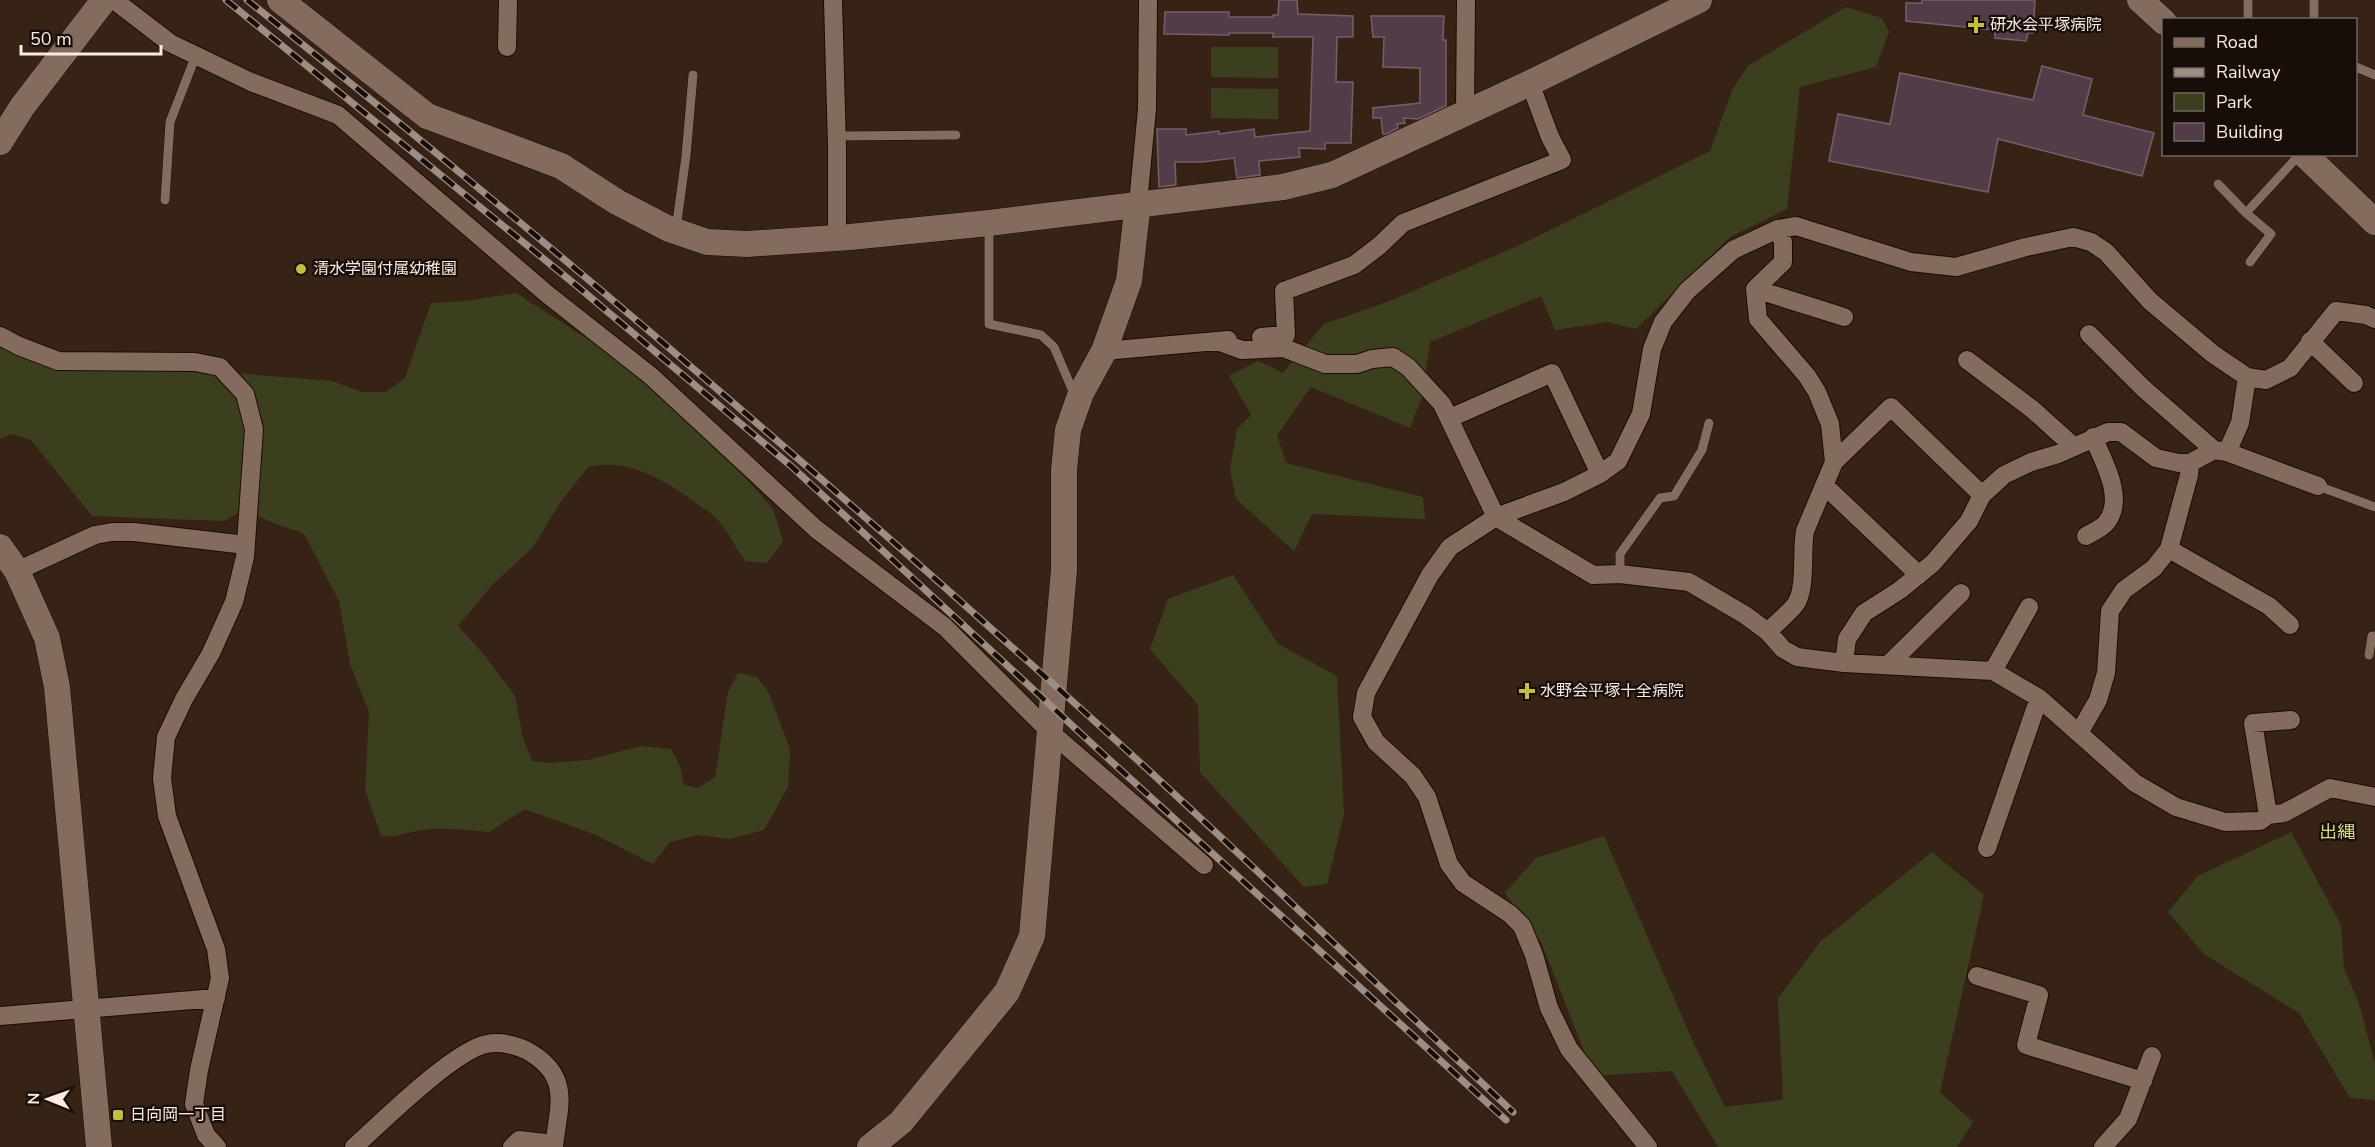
<svg xmlns="http://www.w3.org/2000/svg" width="2375" height="1147" font-family="'Nunito Sans','Noto Sans JP',sans-serif">
<rect width="100%" height="100%" fill="#362316"/>
<!-- green -->
<path fill="#3c3f1d" d="M1846,7l36,11 7,14 -13,35 -76,20 -13,122 -57,28 -94,92 -28,-7 -53,8 -14,-34 -111,46 -7,52 -13,34 -99,-41 -34,48 9,28 137,34 2,22 -113,-5 -18,37 -58,-52 -6,-30 7,-40 14,-14 -22,-39 29,-15 25,12 41,-49 66,-23 132,-57 188,-93 23,-63 16,-23z
M1211,47h67v31l-67,-1z
M1211,88l67,1v30l-67,-1z
M516,293l103,66 110,100 44,50 10,32 -16,22 -22,-2c-9,-13 -17,-30 -28,-42 -6,-7 -16,-12 -23,-17 -31,-23 -66,-44 -106,-35l-28,36 -27,44 -40,37 -35,42 27,30 30,40 8,42 9,23 17,2 39,-3 53,-14 30,3 9,17 4,19 14,3 17,-11 13,-85 10,-19 19,4 11,14 22,58 -2,38 -24,43 -34,9 -32,-4 -28,7 -17,22 -57,-29 -71,-26 -36,23c-23,-2 -44,-5 -67,-2 -16,2 -24,8 -41,6l-16,-47 4,-77 -19,-48 -11,-63 -35,-67 -62,-23 -18,10 -132,-5 -61,-76 -19,-6 -12,5v-93l196,24 136,11 30,11h24l19,-14 26,-75 35,-2z
M1233,575l45,69 59,32 7,139 -17,69 -23,3 -104,-115 -2,-67 -48,-56 18,-50z
M2291,832l50,93 3,43 15,36 16,59v37l-25,-2 -51,-85 -95,-59 -36,-42 30,-36z
M1604,836l89,206 32,65 58,-7 -5,-102 42,-56 112,-90 52,43 -44,197 33,30 -16,25h-239l-46,-76 -78,5 -53,-134 -36,-49 31,-35z"/>
<!-- building -->
<path fill="#523c47" stroke="#775e6a" stroke-width="1.5" d="M1279,0h18l1,14 55,2v21h-16l-1,45h17l-2,61h-26v6l-26,-1 1,9 -41,4 1,14 -23,3 -3,-20 -32,4h-27l1,23 -17,2 -2,-58h29v6l33,-4v3l35,-5 1,8 55,-6 3,-94h-40v-4h-44v2l-65,-1 1,-22h64v5h44v-2h5z
M1922,0h113l-2,33h-5l-2,8 -31,-3v-8l-89,-9v-18h16z
M1371,16h73l-1,24h3v66l-28,13 -14,-1 1,5 -8,1 1,4 -12,6h-3l-2,-16h-8v-10l47,-5v-35l-37,-1 1,-30h-11z
M2042,66l50,13 -9,36 71,18 -12,43 -144,-37 -10,53 -159,-31 9,-47 52,10 10,-51 133,27z"/>
<g fill="none" stroke-linecap="round" stroke-linejoin="round">
<defs>
<path id="lane" d="M2314,0v20
M2248,20v-20
M2356,67l19,8
M836,136l120,-1
M2218,184l28,29 54,-59
M165,200l5,-78 26,-67
M2246,213l25,21 -21,28
M989,226v98l52,11 13,12 18,42 7,3
M676,229l10,-73 7,-81
M2318,486l57,21
M1620,574v-20l40,-56 14,-2 28,-46 7,-27
M2369,655l3,-19h3"/>
<path id="street" d="M114,0l56,43 81,39 87,33 209,179 104,82 165,153 129,98 103,103 156,135
M833,0l4,147v91
M507,47l1,-47
M1465,114l1,-114
M1138,203l9,-94 1,-109
M1778,229l5,13v20l-28,27 3,30 49,57 10,16 13,32 4,38
M1755,289l89,28
M2089,334l54,54 71,62
M0,336l19,10 39,15 137,1 25,5 25,27 9,35 -9,128 -11,45 -23,51 -27,46 -18,38 -4,41 5,38 49,133 4,29 -21,92 -5,34 12,31 11,12
M1261,337l25,-2 -2,-44 70,-26 25,-19 24,-23 159,-63 -12,-23 -20,-54
M1217,341l25,9 42,-2 41,16h32l15,-5 21,-2 15,10 34,37 54,113 97,58 27,-1 69,8 56,33 23,17 15,17 14,8 47,6 149,8 46,27 96,85 41,24 49,15 35,-1 8,-6 16,-2 46,-25 45,9
M2310,341l44,42
M1104,351l124,-11
M1967,360l65,49 41,37
M1450,418l102,-45 48,101
M2227,452l91,34
M1825,486l94,89
M2086,536c6,-4 15,-7 20,-13 20,-24 -3,-62 -13,-86
M2169,549l100,57 21,19
M17,571l78,-36 17,-3h22l112,13
M1768,632c8,-9 19,-17 27,-27 12,-16 6,-53 10,-74l29,-69 57,-55 91,88
M1844,663l3,-24 17,-26 36,-23 33,-27 36,-42 13,-26 22,-20 27,-13 27,-8 50,-22h13l35,26 23,5h11l24,-13 13,2 13,-29 7,-46
M1889,664l72,-71
M1993,671l36,-64
M2079,733l19,-33 8,-27 4,-62 14,-21 30,-22 15,-19 20,-74 1,-12
M2268,815l-15,-92 38,-3
M1987,848l52,-150
M1977,976l62,19 -13,50 117,36
M0,1016l216,-18
M354,1147c28,-25 100,-97 133,-103 14,-3 33,2 44,9 41,25 27,55 23,94
M512,1147l7,-7 35,4
M1648,1147l-79,-98 -20,-41 -15,-53 -12,-29 -12,-12 -47,-31 -14,-19 -22,-67 -14,-21 -37,-34 -14,-25 4,-24 64,-118 20,-28 46,-30 68,-25 36,-18 18,-13 23,-47 11,-65 11,-27 24,-31 46,-41 45,-21 18,-3 115,36 45,5 70,-20 47,-10 18,5 15,10 44,49 63,53 34,23 19,3 24,-12 46,-57 30,4 9,4
M2103,1147l25,-28 24,-63"/>
<path id="secondary" d="M280,0l147,116 134,50 56,36 52,27 38,13 40,2 103,-7 139,-14 294,-36 49,-12 198,-92 169,-83
M2140,0l24,22
M0,142l22,-35 82,-107
M2304,154l71,68
M0,547l17,24 30,67 10,49 42,460
M870,1147l31,-25 106,-130 25,-56 32,-366v-100l4,-40 13,-37 23,-42 25,-70 9,-78"/>
</defs>
<!-- lane casing -->
<use href="#lane" stroke="#1d0b02" stroke-width="10"/>
<!-- street casing -->
<use href="#street" stroke="#1d0b02" stroke-width="20"/>
<!-- secondary casing -->
<use href="#secondary" stroke="#1d0b02" stroke-width="27"/>
<!-- lane -->
<use href="#lane" stroke="#836c5d" stroke-width="9"/>
<!-- street -->
<use href="#street" stroke="#836c5d" stroke-width="18"/>
<!-- secondary -->
<use href="#secondary" stroke="#836c5d" stroke-width="26"/>
<defs>
<path id="rail" d="M226,0l351,286 214,180 311,287 404,367
M247,0c296,236 583,482 864,736 136,123 268,251 402,376"/>
</defs>
<!-- rail casing -->
<use href="#rail" stroke="#9e8d83" stroke-width="7"/>
<!-- rail -->
<use href="#rail" stroke="#170e09" stroke-width="4.5" stroke-dasharray="14" stroke-linecap="butt"/>
</g>
<!-- markers -->
<g fill="#c1be40" stroke="#170e09" stroke-width="2">
<path d="M1973 16h6v6h6v6h-6v6h-6v-6h-6v-6h6z"/>
<circle cx="301" cy="269" r="6"/>
<path d="M1524 682h6v6h6v6h-6v6h-6v-6h-6v-6h6z"/>
<rect x="112" y="1109" width="12" height="12" rx="3"/>
</g>
<g text-anchor="middle" dominant-baseline="central" stroke-width="4.5" stroke-linejoin="round" paint-order="stroke">
<!-- poi labels -->
<g font-size="16" fill="#f9ebe3" stroke="#170e09" text-anchor="start">
<text x="1990" y="25">研水会平塚病院</text>
<text x="313" y="269">清水学園付属幼稚園</text>
<text x="1540" y="691">水野会平塚十全病院</text>
<text x="130" y="1115">日向岡一丁目</text>
</g>
<!-- neighbourhood labels -->
<g font-size="18" fill="#d9d98a" stroke="#170e09">
<text x="2337" y="832">出縄</text>
</g>
</g>
<!-- legend -->
<rect x="2162" y="18" width="195" height="138" fill="#170e09" stroke="#716660" stroke-width="1.5"/>
<rect x="2174" y="38" width="30" height="9" fill="#836c5d" stroke="#716660" stroke-width="1.5"/>
<text x="2216" y="48" font-size="18" fill="#f9ebe3">Road</text>
<rect x="2174" y="68" width="30" height="9" fill="#9e8d83" stroke="#716660" stroke-width="1.5"/>
<text x="2216" y="78" font-size="18" fill="#f9ebe3">Railway</text>
<rect x="2174" y="93" width="30" height="18" fill="#3c3f1d" stroke="#716660" stroke-width="1.5"/>
<text x="2216" y="108" font-size="18" fill="#f9ebe3">Park</text>
<rect x="2174" y="123" width="30" height="18" fill="#523c47" stroke="#716660" stroke-width="1.5"/>
<text x="2216" y="138" font-size="18" fill="#f9ebe3">Building</text>
<!-- north arrow -->
<g transform="translate(48 1099) rotate(271)" stroke="#170e09" stroke-width="4.5" paint-order="stroke">
<path d="M0-4.5L10 22L0 15L-10 22Z" fill="#f9ebe3"/>
<text y="-9" font-size="16" font-weight="bold" text-anchor="middle" fill="#f9ebe3">N</text>
</g>
<!-- scale -->
<path d="M21 45v9h140v-9" fill="none" stroke="#f9ebe3" stroke-width="3"/>
<text x="30" y="45" font-size="18" fill="#f9ebe3" stroke="#170e09" stroke-width="4.5" paint-order="stroke">50 m</text>
</svg>
